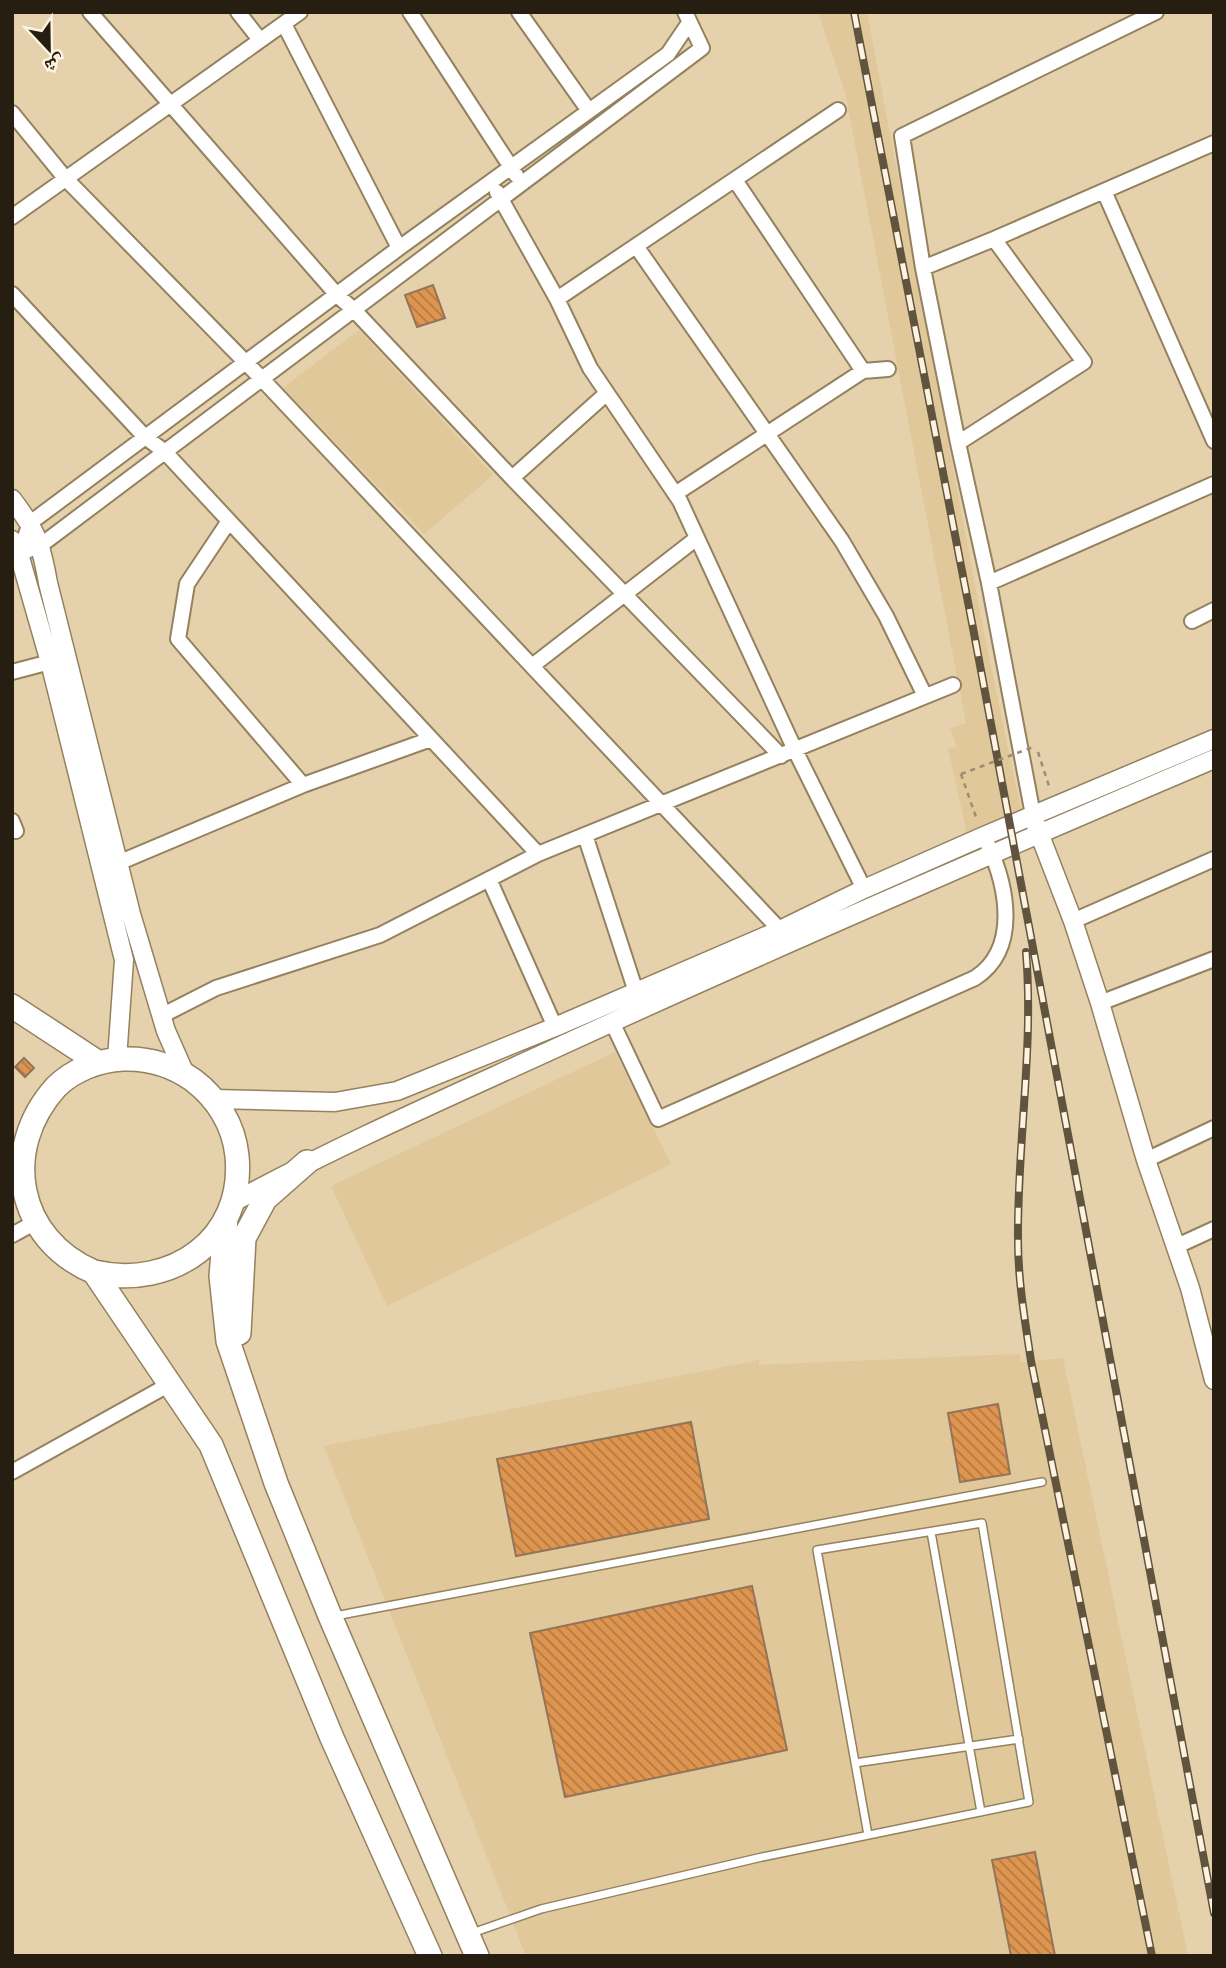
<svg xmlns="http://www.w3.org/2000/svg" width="1226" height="1968" font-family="Ubuntu,'Noto Naskh Arabic',sans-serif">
<defs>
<pattern id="building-back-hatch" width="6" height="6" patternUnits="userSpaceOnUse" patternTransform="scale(1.75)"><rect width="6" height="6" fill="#de9550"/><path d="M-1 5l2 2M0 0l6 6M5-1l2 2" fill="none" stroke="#b47941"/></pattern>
</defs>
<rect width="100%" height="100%" fill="#e5d1ab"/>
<!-- built -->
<path fill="#e0c89b" d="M818,12h49l116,615 38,184 -54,23 -19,-86 9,-1 -7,-18 16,-6 -121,-631z
M359,330l134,145 -69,59 -141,-146z
M615,1052l56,112 -284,142 -56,-120z
M1020,1354l1,8 42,-4 125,598h-662l-202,-510 435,-86v5z"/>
<!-- building -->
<path fill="url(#building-back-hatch)" stroke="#937459" stroke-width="2" d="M433,285l12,33 -28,9 -12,-32z
M24,1058l10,10 -9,9 -10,-10z
M998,1404l12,70 -50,8 -12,-69z
M691,1422l18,97 -193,37 -19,-97z
M752,1586l35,164 -222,47 -35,-164z
M1035,1852l20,104h-44l-19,-96z"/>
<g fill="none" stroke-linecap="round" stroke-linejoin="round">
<defs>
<path id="service" d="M931,1532l50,280
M335,1616l707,-134
M855,1763l164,-24
M472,1933l69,-24 221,-52 267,-55 -47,-279 -165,27 51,285"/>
<path id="minor" d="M90,12l247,283 17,15 158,168 269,278
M238,12l22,28
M410,12l106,163
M519,12l70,99
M685,12l17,36 -661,497 -22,9 11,-31 369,-275 269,-194 21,-31
M284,24l115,224
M12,113l53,65 197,201 518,551
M735,180l128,191
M1104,191l110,250
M497,192l60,107 33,69 90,133 115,249 69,139
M12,217l288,-205
M636,246l206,295 44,75 39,80
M923,268l71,-29 220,-96
M12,294l132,142 21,16 373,402
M557,299l281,-189
M958,443l126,-81 -90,-123
M512,478l95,-85
M675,494l188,-123 25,-2
M229,521l-42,63 -9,55 125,146
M989,583l225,-99
M1192,621l22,-11
M532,666l165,-128
M12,672l38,-10
M1033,815l-44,-232 -31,-140 -35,-175 -21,-132 254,-124
M12,821l4,10
M585,835l51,157
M118,863l185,-78 128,-46
M489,879l66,148
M1073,921l141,-62
M1100,1003l114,-44
M161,1016l55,-28 164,-53 158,-81 415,-169
M612,1022l46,97 317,-141c45,-29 32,-92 13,-133
M1146,1160l68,-32
M12,1235l22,-12
M1177,1246l37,-17
M12,1472l158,-88"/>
<path id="tertiary" d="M12,499c25,33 29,44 36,84l83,331 35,117 19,43
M12,540l7,14 31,108 74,298 -7,99
M1036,825l37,96 27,82 46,157 44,128 24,92
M214,1099l121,3 62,-11 158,-64 225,-97 84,-41 120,-53 230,-97
M232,1203c110,-60 224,-109 337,-161 214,-98 429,-191 645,-283"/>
<path id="trunk" d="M12,1006l87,57
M226,1218l-5,58 7,65 48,142 54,133 147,340
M94,1272c78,18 151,-33 143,-116 -3,-31 -20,-58 -44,-76 -21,-15 -45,-22 -70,-21 -24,1 -50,11 -67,28 -56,62 -40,152 38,185l117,173 121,293 98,218
M239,1333l5,-95 21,-39 42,-37"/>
</defs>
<!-- service casing -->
<use href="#service" stroke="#94815e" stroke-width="10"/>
<!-- minor casing -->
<use href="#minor" stroke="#94815e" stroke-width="18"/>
<!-- tertiary casing -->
<use href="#tertiary" stroke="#94815e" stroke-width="21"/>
<!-- trunk casing -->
<use href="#trunk" stroke="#94815e" stroke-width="26"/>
<!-- path -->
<path stroke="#9d8e71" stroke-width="2.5" stroke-dasharray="5 5" stroke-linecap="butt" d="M1038,752l12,37
M961,774l16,46"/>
<!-- service -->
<use href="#service" stroke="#fff" stroke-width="7"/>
<!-- minor -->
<use href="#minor" stroke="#fff" stroke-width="14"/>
<!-- tertiary -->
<use href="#tertiary" stroke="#fff" stroke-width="18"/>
<!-- trunk -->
<use href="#trunk" stroke="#fff" stroke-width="23"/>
<defs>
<path id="rail" d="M854,12l119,616 241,1285
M1026,952c8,96 -9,192 -8,288 0,41 7,81 13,121l121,595"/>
</defs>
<!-- rail casing -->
<use href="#rail" stroke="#60543f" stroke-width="8"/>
<!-- rail -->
<use href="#rail" stroke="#fdf3e0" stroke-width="5" stroke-dasharray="16" stroke-linecap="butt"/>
<!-- path-bridge -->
<path stroke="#9d8e71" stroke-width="2.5" stroke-dasharray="5 5" stroke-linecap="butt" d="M961,774l75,-28"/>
</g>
<!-- border -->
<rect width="1226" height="1968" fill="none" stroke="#261e10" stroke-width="28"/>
<!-- north arrow -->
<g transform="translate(49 49) rotate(158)" stroke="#fdf3e0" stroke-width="5" paint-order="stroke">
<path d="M0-5L12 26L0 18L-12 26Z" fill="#261e10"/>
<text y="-10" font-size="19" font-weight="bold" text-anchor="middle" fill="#261e10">ش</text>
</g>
</svg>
